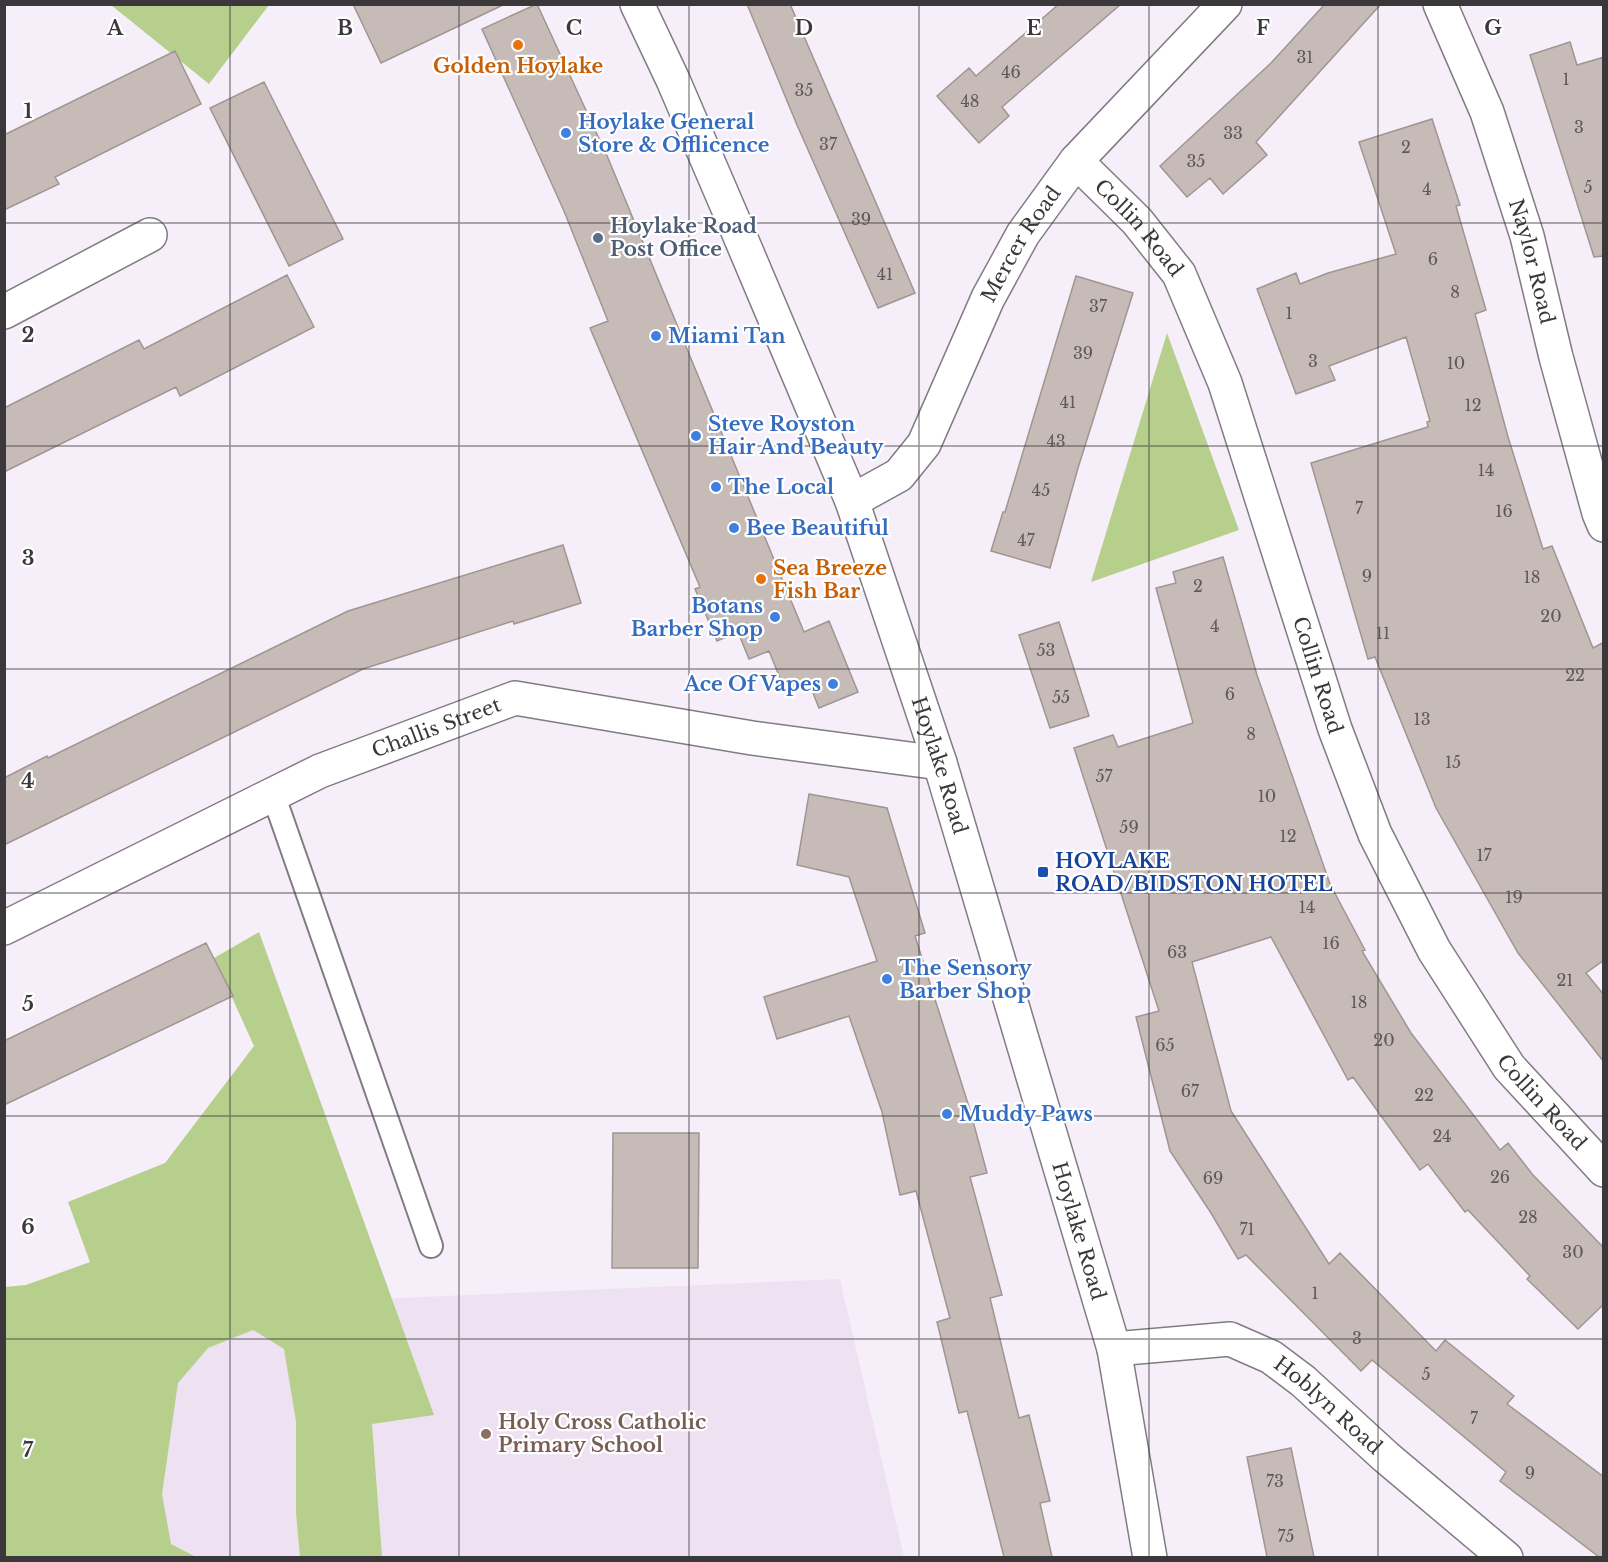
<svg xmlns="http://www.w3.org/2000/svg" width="1608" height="1562" font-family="'Libre Baskerville',serif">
<rect width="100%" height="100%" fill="#f6eff9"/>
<!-- built -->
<path fill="#eee2f2" d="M840,1279l64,278h-804l-7,-246z"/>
<!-- green -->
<path fill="#b6cf8c" d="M111,5h158l-60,79z
M1167,333l72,197 -148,52z
M259,932l175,483 -62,9 10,133h-82l-4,-45v-91l-12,-72 -31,-19 -45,18 -30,35 -16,111 9,50 25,13 -191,1v-271l21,-2 64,-23 -22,-60 97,-39 89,-117 -40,-88z"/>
<!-- building -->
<path fill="#c7bbb7" stroke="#a09591" stroke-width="1.5" d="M353,4h152l-124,59z
M537,4l71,154 196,474 25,-11 29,71 -39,16 -10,-25 -23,10 -17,-42 -20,8 -11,-27 -21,9 -22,-52 5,-2 -110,-259 18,-7 -44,-110 -82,-182z
M747,4h43l125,289 -37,15 -81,-183z
M1059,4h62l-119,103 7,9 -30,27 -42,-47 32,-28 7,8z
M1325,4h56l-125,138 11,13 -44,39 -13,-16 -23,19 -27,-31 111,-103z
M1570,42l7,23 27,-8v199l-10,1 -64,-202z
M175,51l26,53 -146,73 4,7 -55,26v-75z
M264,82l79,157 -54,27 -79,-158z
M1432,119l28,86 -4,1 30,104 -11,4 33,123 35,112 9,-3 41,102 11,-6v318l-18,13 18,22v67l-86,-109 -82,-145 -61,-151 -7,2 -57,-196 117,-36 -1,-5 3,-1 -24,-84 -77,29 6,14 -39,14 -39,-105 39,-16 4,11 28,-11 68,-19 -37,-112z
M287,275l27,52 -134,69 -4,-9 -172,85v-64l135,-68 5,9z
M1076,276l57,17 -55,175 -28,100 -59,-17 12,-39h2z
M563,545l18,58 -67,21 -1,-3 -150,48 -359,176v-67l43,-22 1,2 300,-147z
M1223,557l34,118 73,209 35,66 -3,1 49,82 89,117 8,-7 25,32 71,73v56l-26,25 -51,-50 3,-3 -62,-66 -3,2 -37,-48 -8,6 -67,-93 -5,3 -77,-143 -79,25 39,149 98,153 11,-11 96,98 9,-11 69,56 -7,8 97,73v80h-5l-99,-76 6,-9 -134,-112 -11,11 -115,-116 -8,4 -27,-46 -41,-62 -34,-134 23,-6 -85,-263 39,-13 5,12 75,-24 -37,-135 20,-5 -3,-11z
M1059,622l30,94 -39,12 -31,-93z
M809,794l78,14 38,125 -10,3 55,174 17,63 -17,4 32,118 -12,3 29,120 10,-3 21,86 -10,2 12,54h-48l-37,-146 -8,2 -22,-91 13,-4 -34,-127 -16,4 -18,-83 -33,-96 -72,23 -13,-42 113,-36 -28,-84 -52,-12z
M206,943l27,53 -229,109v-64z
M613,1133h86l-1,135h-86z
M1291,1448l23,109h-47l-20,-100z"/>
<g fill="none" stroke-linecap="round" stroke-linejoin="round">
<defs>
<path id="lane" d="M273,794l158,452"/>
<g id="street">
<path id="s1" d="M1440,4l47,108 40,124 29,121 43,156 5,12"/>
<path id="s2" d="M1076,161l61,60 42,53 46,109 110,346 40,105 59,116 75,117 95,103"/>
<path d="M4,312l146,-77"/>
<path id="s3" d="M852,501l47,-26 25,-31 64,-146 35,-64 53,-73 149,-157"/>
<path id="s4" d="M4,928l316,-157 195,-73 237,40 188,25"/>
<path id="s5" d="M1114,1349l116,-10 41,18 32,24 83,76 120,101"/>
</g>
<g id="primary">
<path id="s6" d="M637,4l36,76 61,142 118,279 88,262 174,586 36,209"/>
</g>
</defs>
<!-- lane casing -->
<use href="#lane" stroke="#827b84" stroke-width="26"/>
<!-- street casing -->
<use href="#street" stroke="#827b84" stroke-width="36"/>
<!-- primary casing -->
<use href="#primary" stroke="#827b84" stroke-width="36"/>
<!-- lane -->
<use href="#lane" stroke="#fff" stroke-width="22"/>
<!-- street -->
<use href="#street" stroke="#fff" stroke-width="33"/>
<!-- primary -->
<use href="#primary" stroke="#fff" stroke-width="33"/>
</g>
<!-- grid -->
<path fill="none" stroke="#3a383b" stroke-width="1.5" stroke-opacity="0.55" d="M230,4v1554M459,4v1554M689,4v1554M919,4v1554M1149,4v1554M1378,4v1554M4,223h1600M4,446h1600M4,669h1600M4,893h1600M4,1116h1600M4,1339h1600"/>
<!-- markers -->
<g fill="#e8710a" stroke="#fff" stroke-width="2">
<circle cx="518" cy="45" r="6"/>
<circle cx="761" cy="579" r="6"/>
</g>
<g fill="#3f7fe0" stroke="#fff" stroke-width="2">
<circle cx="566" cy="133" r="6"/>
<circle cx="656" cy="336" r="6"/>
<circle cx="696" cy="436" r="6"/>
<circle cx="716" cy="487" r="6"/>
<circle cx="734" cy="528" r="6"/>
<circle cx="775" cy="617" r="6"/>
<circle cx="833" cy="684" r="6"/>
<circle cx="887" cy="979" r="6"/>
<circle cx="947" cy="1114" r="6"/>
</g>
<circle fill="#5c6f8a" stroke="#fff" stroke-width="2" cx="598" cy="238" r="6"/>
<rect fill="#1a4fb4" stroke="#fff" stroke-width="2" x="1037" y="866" width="12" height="12" rx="3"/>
<circle fill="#8d6e63" stroke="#fff" stroke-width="2" cx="486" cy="1434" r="6"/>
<g text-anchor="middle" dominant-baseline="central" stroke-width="4.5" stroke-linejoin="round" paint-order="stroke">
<!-- number labels -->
<g font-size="16" fill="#5d595a">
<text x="1305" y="57">31</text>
<text x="1011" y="72">46</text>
<text x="1566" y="79">1</text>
<text x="804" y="90">35</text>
<text x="970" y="101">48</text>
<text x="1579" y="127">3</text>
<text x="1233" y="133">33</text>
<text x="828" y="144">37</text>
<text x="1406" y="147">2</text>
<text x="1196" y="161">35</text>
<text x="1588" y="187">5</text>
<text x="1427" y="189">4</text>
<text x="861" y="219">39</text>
<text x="1433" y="259">6</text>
<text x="885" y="274">41</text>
<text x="1455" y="292">8</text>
<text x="1098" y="306">37</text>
<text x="1289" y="313">1</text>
<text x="1083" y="353">39</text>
<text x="1313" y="361">3</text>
<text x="1456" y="363">10</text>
<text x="1068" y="402">41</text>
<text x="1473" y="405">12</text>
<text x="1056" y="441">43</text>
<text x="1486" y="470">14</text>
<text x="1041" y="490">45</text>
<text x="1359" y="508">7</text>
<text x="1504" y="511">16</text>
<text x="1026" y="540">47</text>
<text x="1367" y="576">9</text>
<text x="1532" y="577">18</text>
<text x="1198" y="586">2</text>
<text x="1551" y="616">20</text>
<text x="1215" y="626">4</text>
<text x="1383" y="633">11</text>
<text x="1046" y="650">53</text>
<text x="1575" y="675">22</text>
<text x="1230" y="694">6</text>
<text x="1061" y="697">55</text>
<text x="1422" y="719">13</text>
<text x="1251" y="734">8</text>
<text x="1453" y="762">15</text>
<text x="1104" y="776">57</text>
<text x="1267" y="796">10</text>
<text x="1129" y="827">59</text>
<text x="1288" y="836">12</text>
<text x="1484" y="855">17</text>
<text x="1514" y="897">19</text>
<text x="1307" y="907">14</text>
<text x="1331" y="943">16</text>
<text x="1177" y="952">63</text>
<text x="1565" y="980">21</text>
<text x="1359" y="1002">18</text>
<text x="1384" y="1040">20</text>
<text x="1165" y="1045">65</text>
<text x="1190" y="1091">67</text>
<text x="1424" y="1095">22</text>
<text x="1442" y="1136">24</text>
<text x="1500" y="1177">26</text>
<text x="1213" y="1178">69</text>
<text x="1528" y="1217">28</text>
<text x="1247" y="1229">71</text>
<text x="1573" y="1252">30</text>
<text x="1315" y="1293">1</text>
<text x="1357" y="1338">3</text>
<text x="1426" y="1374">5</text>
<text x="1474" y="1418">7</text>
<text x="1530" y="1473">9</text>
<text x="1275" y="1481">73</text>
<text x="1286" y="1536">75</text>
</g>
<!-- food labels -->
<g font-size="20" font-weight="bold" fill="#c56008" stroke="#fff">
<text x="518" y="66">Golden Hoylake</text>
<text x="773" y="568" text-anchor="start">Sea Breeze<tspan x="773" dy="23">Fish Bar</tspan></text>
</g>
<!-- shop labels -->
<g font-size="20" font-weight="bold" fill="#366cbe" stroke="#fff" text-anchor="start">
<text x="578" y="122">Hoylake General<tspan x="578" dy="23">Store &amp; Offlicence</tspan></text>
<text x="668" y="336">Miami Tan</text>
<text x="708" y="424">Steve Royston<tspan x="708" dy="23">Hair And Beauty</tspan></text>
<text x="728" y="487">The Local</text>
<text x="746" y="528">Bee Beautiful</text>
<text x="763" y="606" text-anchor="end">Botans<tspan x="763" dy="23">Barber Shop</tspan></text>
<text x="821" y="684" text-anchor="end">Ace Of Vapes</text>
<text x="899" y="968">The Sensory<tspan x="899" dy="23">Barber Shop</tspan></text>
<text x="959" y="1114">Muddy Paws</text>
</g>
<!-- service labels -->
<g font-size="20" font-weight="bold" fill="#4e5e75" stroke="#fff" text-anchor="start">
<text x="610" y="226">Hoylake Road<tspan x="610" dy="23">Post Office</tspan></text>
</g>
<!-- street labels -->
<g font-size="20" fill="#3a383b" stroke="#fff">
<text stroke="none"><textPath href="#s2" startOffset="92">Collin Road</textPath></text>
<text stroke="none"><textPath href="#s3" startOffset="316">Mercer Road</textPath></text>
<text stroke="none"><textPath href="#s1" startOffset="274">Naylor Road</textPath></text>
<text stroke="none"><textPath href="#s2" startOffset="578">Collin Road</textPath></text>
<text stroke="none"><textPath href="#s4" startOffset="477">Challis Street</textPath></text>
<text stroke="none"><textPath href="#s6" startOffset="820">Hoylake Road</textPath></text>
<text stroke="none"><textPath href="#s2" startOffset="1064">Collin Road</textPath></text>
<text stroke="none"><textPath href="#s6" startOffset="1306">Hoylake Road</textPath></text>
<text stroke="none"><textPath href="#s5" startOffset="236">Hoblyn Road</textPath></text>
</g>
<!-- transit labels -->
<g font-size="20" font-weight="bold" fill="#164399" stroke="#fff" text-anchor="start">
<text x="1055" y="861">HOYLAKE<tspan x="1055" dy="23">ROAD/BIDSTON HOTEL</tspan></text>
</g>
<!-- education labels -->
<g font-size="20" font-weight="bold" fill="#785e54" stroke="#fff" text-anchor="start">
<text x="498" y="1422">Holy Cross Catholic<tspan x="498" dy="23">Primary School</tspan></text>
</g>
</g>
<g font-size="20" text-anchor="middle" font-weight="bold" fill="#3a383b" stroke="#fff" stroke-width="4.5" stroke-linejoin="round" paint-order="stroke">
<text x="115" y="35">A</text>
<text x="345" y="35">B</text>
<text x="574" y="35">C</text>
<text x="804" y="35">D</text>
<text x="1034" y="35">E</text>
<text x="1263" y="35">F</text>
<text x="1493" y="35">G</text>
<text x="28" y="118">1</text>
<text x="28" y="342">2</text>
<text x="28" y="565">3</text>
<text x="28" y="788">4</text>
<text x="28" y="1011">5</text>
<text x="28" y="1234">6</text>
<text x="28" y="1457">7</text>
</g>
<!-- border -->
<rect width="1608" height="1562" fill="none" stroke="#3a383b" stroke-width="12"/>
</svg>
